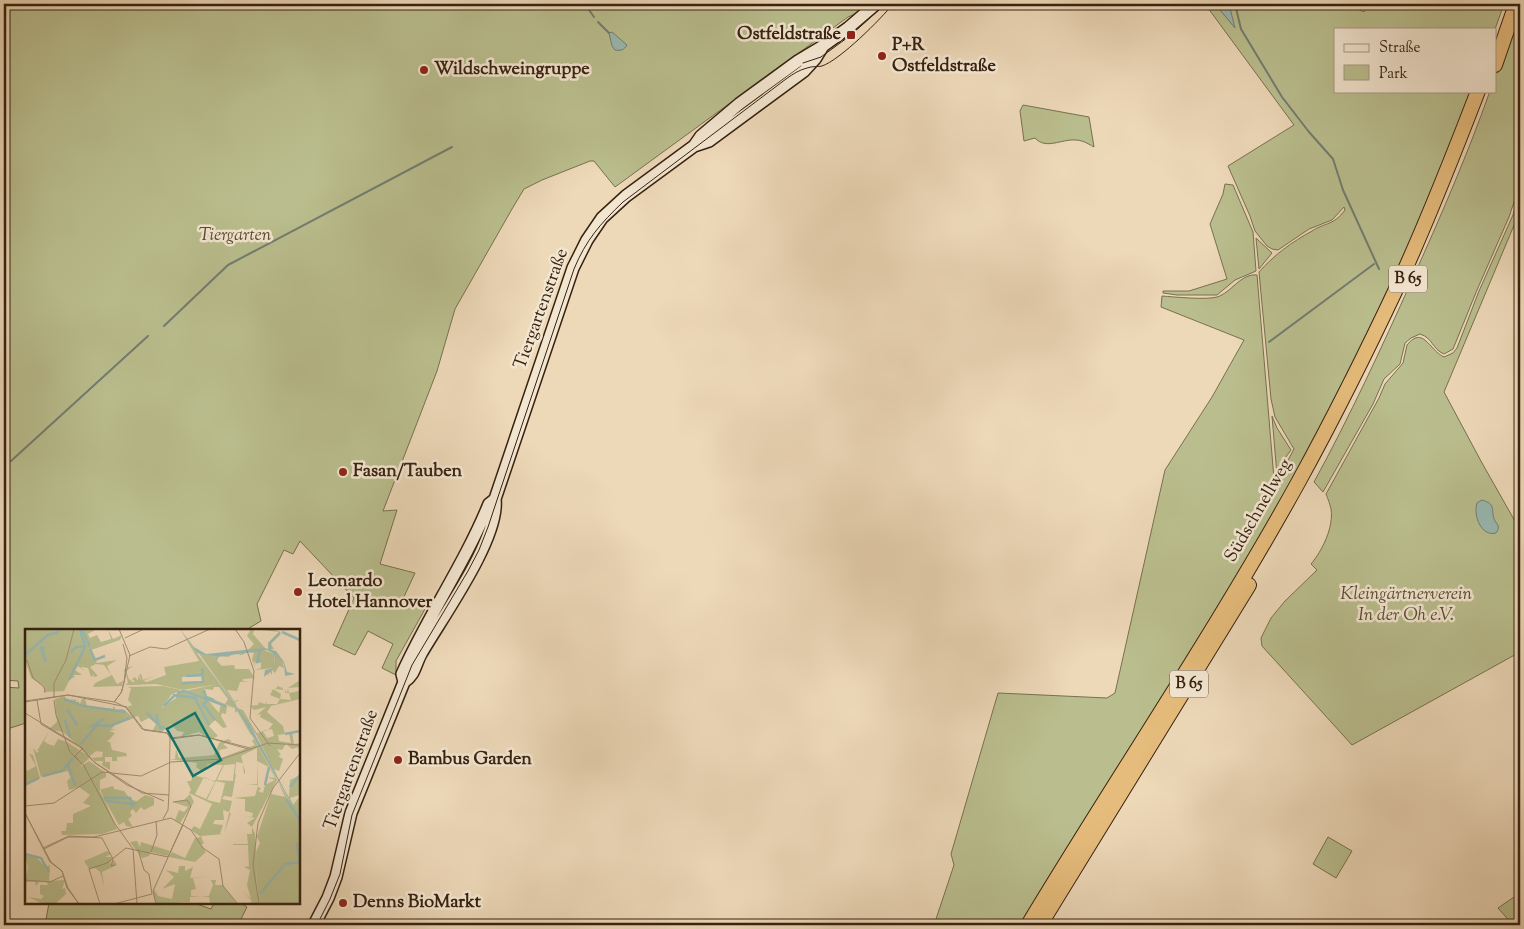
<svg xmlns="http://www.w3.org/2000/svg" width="1524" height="929" font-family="'Sorts Mill Goudy',serif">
<rect width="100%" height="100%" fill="#edd8b8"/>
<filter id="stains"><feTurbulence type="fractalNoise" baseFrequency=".004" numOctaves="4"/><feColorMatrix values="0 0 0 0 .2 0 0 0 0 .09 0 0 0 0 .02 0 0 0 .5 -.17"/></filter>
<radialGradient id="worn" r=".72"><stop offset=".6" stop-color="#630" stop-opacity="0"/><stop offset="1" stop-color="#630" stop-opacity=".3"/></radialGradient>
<!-- green -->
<path fill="#babe8e" stroke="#78704f" d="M4,4h853l3,8 -12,5 -233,170 -21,-26h-4l-48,19 -18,9 -12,20 -57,100 -18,62 -54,140 14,-1 -17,54 35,9 -13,28 23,8 -29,52v14l-14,-7 11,-24 -25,-13 -13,24 -22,-10 21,-47 -54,-57 -7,13 -9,-4 -27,54 4,17 -15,9h-220v93l-22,7v-43l15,1 -1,-7 -14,-1z
M1205,4h143l16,8 4,-8h136l-9,25h-160v62h137c-40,100 -81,199 -129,295 -28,55 -59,109 -89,163l-232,376h-88l20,-60 -3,-11 47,-161 109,5 8,-5 50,-223 47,-73 32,-57 -83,-33 1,-11c13,1 44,4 55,1 14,-4 24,-24 40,-22l17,204 -7,18 1,1 26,-49 -19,-32 -4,-18 -12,-127c15,-17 33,-30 53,-41 14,-9 21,-5 33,-21l-1,-3 -12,13 -23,9 -31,21 -6,-1 -5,-3 -12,-15 -5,-15 -22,-50 66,-41z
M1520,7v177l-11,33 -32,73 -24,59 -9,5c-12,-5 -11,-16 -24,-20l-9,4 -6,5 -5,21 -16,15 -11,25 -50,88 -9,-10c36,-66 67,-133 98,-202 28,-62 55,-124 78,-189h5v-15z
M1023,105l66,12 5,30c-7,-4 -12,-7 -19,-7 -14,-1 -29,10 -40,-2l-11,3 -4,-30z
M1225,184l8,1 20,47 3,39 -21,9 -18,15h-40l-14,-2v-2h26l38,-12 -17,-55 13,-30z
M1520,191v20l-76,181 38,71 38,67v122l-168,93 -90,-99 -1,-8 10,-20 14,-17 32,-31 -6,-6c11,-13 23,-37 20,-55 -1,-5 -3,-10 -5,-15l53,-96 6,-14 18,-21 4,-18c16,-20 22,5 37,12l9,-4 4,-5 22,-57 34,-76z
M1256,238l16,15 -13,16z
M1272,416l5,12 14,22 -6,8 -8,17z
M1328,837l24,14 -16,27 -23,-14z
M1520,893v32h-7l-15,-17z
M49,903h145l17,6 3,-6h27l6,4 -9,18h-193z"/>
<!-- water -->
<path fill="#99b9b2" stroke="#727d71" d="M1215,4h14l6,24z
M612,32l15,13c-3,5 -6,6 -12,5l-3,-4 -3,-13z
M1482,500c14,4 9,9 12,19 3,6 7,7 2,14 -15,4 -23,-18 -19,-30z"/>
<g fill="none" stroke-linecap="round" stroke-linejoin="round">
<!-- stream -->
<path stroke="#727d71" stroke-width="2" d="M585,4l9,13
M1235,4l6,25 41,68 27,35 24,27 10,31 36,79
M598,22l11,11
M164,326l64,-61 224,-118
M1269,342l105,-78
M11,461l137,-125
M4,469v-1"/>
<defs>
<path id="secondary" d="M694,146l7,-10 38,-32 59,-43 25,-15 25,-18 28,-24
M404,682c11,-7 11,-17 17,-28 20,-35 79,-116 74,-155l78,-231 14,-28 15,-22 24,-22 68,-50 15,-5 95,-70 11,-12 8,-13
M314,925l14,-27 8,-21 15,-64 53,-131 -2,-8c26,-58 63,-111 87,-170l5,-4"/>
<path id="trunk" d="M1495,65l21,-61
M1028,925c89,-148 187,-292 271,-444 35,-64 68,-130 99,-196 29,-63 55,-129 80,-194
M1040,925l209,-340"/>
</defs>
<!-- secondary casing -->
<use href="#secondary" stroke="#372210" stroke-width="14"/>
<!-- trunk casing -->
<use href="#trunk" stroke="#372210" stroke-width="16"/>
<!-- secondary -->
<use href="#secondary" stroke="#f3e6d1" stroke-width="11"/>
<!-- trunk -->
<use href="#trunk" stroke="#e6bc7c" stroke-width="14"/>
<!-- tram -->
<path stroke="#372210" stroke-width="1" d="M803,63l18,-6 30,-22 31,-28
M317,925l13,-26 10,-25 12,-59 60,-150 56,-94 11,-21 9,-23 86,-258c12,-29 26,-45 49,-67l163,-123c7,-5 13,-9 21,-11 5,-2 11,-1 15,-2 18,-6 59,-47 71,-62"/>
</g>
<!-- markers -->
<g fill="#8f2418" stroke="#f3e6d1" stroke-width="2">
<rect x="846" y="30" width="10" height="10" rx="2.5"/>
<circle cx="882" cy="56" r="5"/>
<circle cx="424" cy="70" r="5"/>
<circle cx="343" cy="472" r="5"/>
<circle cx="298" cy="592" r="5"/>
<circle cx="398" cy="760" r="5"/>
<circle cx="343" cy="903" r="5"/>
</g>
<g text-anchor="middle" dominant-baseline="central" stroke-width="5" stroke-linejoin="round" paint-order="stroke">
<!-- shield labels -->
<g fill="#f3e6d1" stroke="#6f5d4a" stroke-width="1">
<rect x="1389" y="265.5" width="38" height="27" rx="4"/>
<rect x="1170" y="670.5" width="38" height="27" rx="4"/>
</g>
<g font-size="16" font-weight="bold" fill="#372210">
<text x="1408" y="279">B 65</text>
<text x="1189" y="684">B 65</text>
</g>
<!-- poi labels -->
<g font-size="18" font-weight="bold" fill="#372210" stroke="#f3e6d1" text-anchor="start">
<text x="841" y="35" text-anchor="end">Ostfeldstraße</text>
<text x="892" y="46">P+R<tspan x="892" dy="21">Ostfeldstraße</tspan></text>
<text x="434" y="70">Wildschweingruppe</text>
<text x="353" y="472">Fasan/Tauben</text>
<text x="308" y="582">Leonardo<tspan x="308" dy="21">Hotel Hannover</tspan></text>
<text x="408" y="760">Bambus Garden</text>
<text x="353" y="903">Denns BioMarkt</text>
</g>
<!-- park labels -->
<g font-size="18" font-style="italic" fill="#584930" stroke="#f3e6d1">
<text x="235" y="236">Tiergarten</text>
<text x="1406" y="595">Kleingärtnerverein<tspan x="1406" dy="21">In der Oh e.V.</tspan></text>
</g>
<!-- street labels -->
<g font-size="18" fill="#372210" stroke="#f3e6d1">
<text transform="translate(542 309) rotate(-70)">Tiergartenstraße</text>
<text transform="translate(1259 511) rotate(-60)">Südschnellweg</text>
<text transform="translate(352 770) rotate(-70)">Tiergartenstraße</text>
</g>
</g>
<!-- overview -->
<g transform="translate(25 629)">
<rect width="275" height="275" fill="#edd8b8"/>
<path d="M0,0h72l-9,5 2,4 7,-3 4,7 10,-3 -3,-10 5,10 9,-4 -2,5 -29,10 6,13 20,-3 -10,6 4,9 -7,-10 -8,-1 -6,3 8,9 -5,1 1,-3 -3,3 -3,-9 -7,-1v1l3,2h-1l-5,-4 -3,4 7,5h-9l2,2 -5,2 -6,12 -19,1 -1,-6 -13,-8 -6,-18zM155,0l60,85 12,21h-1l-14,-24 -2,2v-5l-8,-2 -1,8 -4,-1 -1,3 6,11 -4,1 -8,-8 -6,6 9,10 -8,4 -11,-8 -18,5 3,-5 -7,-1 -6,-7 -9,8h-10l4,-8 -7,-6 -8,4 -3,-6 -4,1 -2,-3 -5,-7 5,-2 -4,-5 3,-12 -4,-1 36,-1 18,4 -10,5 -9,13 14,-10v-4l7,-2 24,8 -4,4 9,11 -8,-11 4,-4 11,13 2,-9 13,3 -49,-16 33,-7 -35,6 -27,-6 -31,1 3,-2 -2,-8 -2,7 1,-9 -1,-2 1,-3v3l1,-3 7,-2 -7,5 5,14 -2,-6 5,4 1,-5 -1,3 -2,-2 3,-2 3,4v-5l4,5 -3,-6 2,-1 2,6 12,-4 -12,5 4,1 19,-7 -2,-8 35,-6zM177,47v6l-20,1v-6zM189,58h5l9,12 -3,5 -21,-9v-6l9,1zM226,0h20l10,3 -11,11 4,6h-6v-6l11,-11 -16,-2h-9l-1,4 13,15 -18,1 6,-6 -7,-8zM236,20l13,5 1,13 1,-13 4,4 3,5 3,15 -2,-10 -5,-2 -4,7 -3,-3v5l-2,-3 -2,3h-1l2,-5 5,-2 -19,2 6,-2v-6h-7l1,6 -3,-9 2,-6 -7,-1 -5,3h-4l7,-3zM173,23l18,5 5,-2 14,-2 -7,4 -9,-1 -2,5 5,5 12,-1 1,4h14l6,9 -12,1v2h8l-11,1 -3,9 -10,-1 7,11 6,-1 -5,2 2,5 21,-2 1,-3 6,2 2,-3 -1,3h11l3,-5 -10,-4 3,-6 8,5 -1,5 11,1 -2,-7h-4v-3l-10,-1 3,-3 5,2 -1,1 3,1 2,3 1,-5 1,5 10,-2v-4l-11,1 12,-8v19l-29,7 -4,6 16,14 2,8 -7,1 1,6 12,2 -2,-10 3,-1 2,12 6,-1v9l-2,-5 -6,2 -6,-5 -4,6 -5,-1 4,6 -3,1 5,3 -4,12 -5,-2 4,10 -21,-43 -20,-28 6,2 13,22 2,1 7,-3 2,1h-4l4,7 7,-2 -2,-7 -4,1 5,-6 -13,-7 1,-3 -4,1 9,-8 -12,3 -4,-4 -13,1zM87,46l5,9 6,-3 -1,5 -29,1 2,-4zM40,67l1,3 9,3 -5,-3 7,1 -2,3 4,-2v3l6,2 -5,-2 2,-5h3l2,7 26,3 1,-5 1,6 8,-1 11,9 -18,6 -5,5h5l-7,2 6,2 -8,9h3l2,8 14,3 1,3 -10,1v4h-5v-4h-7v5h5v8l-8,-5 1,-4h-8l-3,-3 10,-1 1,-5 -7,-1 -6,5 -27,-24 -14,-3 8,-7 -2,-23zM24,102l-5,10 4,3 6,2 4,-7 9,3 23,15 -11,11 10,-7 17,12v4l-6,3v9l17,40 -15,5 -40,1 -1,-4h5l1,-8h6v-9l18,-8 -8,-3 7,-8 -11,-8 -10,3 -2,-9 6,-6 -3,2 -2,-6 -27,6 -8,-29 4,5 2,-2h-2zM203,110l4,2 -9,3 5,4 -9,2 2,8 34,-13 -3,-4 2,-2 23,41 -25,47 -5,-4 8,-5 -11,-2 8,1 1,-4 -8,-2v-12l-12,-1 22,-2 3,-10 3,3 -3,2 5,2 2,-8 10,-5 -8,-3 8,1 -6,-11 -12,-6 1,24 -13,-1v-10h-9l-4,23 -8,-1 -2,3 10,2 -8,33 -23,2 3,8h-3l5,8 -11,10 -26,-5 3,-5 13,6 10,-20 6,-1 -10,-7 3,-4 6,3 12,-25 -23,-11 2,-3 -4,-9h4l2,-6 22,6 8,-16 -15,-1 -5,8 -7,-5 1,-4 -28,-4h6l1,-10 3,9 35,-3 5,-12zM232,119v23l-12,-1 -2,-5 1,9h-9l1,-12 7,1 -2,-7zM210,135l-2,17 -16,-1 7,-15zM220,141l12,1v13h-12zM179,148l11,5 -9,17 -11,-5zM191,152l9,2 -5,20 -13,-3zM198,181l8,3 -7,21h-4l3,-9 -10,-1 2,-4h9zM4,125l4,1 7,23 -15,7v-16l2,2 9,-5zM275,146v20l-10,3 3,7 7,-9v21l-7,-9 -7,-15 3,4 1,-17zM253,153l22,37v85h-40l-3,-9 -1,-43 4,-9 -3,-6 14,-43 14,3zM88,157l1,3 10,2 7,9 6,1 8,-6 9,3v7l-10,5 -3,-3 -5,6 -3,-4 -3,3 2,4 -4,3 5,8 -7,-1 -2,-4 -5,3 -20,-35zM165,165l4,8 -14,21 -5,-3 4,-10 5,2 4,-5 -16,-5 12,-2zM227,198l3,7 3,70h-9l3,-3 -10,-10 9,8 -4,-14 3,-15 -6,-3 5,-1 -1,-21h-15v-1h15l-1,-10h5zM112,212l3,6 1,-5 29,9 -3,5 -16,-4 -2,4 -7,2 -12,-16zM82,222l4,3 -6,3h7l-2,8 4,-5 3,5 -15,7 2,14 -4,-14 -5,-4 -6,1 -5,-8zM0,226h9l12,12 4,-2 -1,16 16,-1 -3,9 3,-1 1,6 -11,10h-12l-15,-7 13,2 3,-3 -4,-2v-9h8l-1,-3h-8l-3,4 -1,-4h-10l3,-15zM154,237h6v5l8,-4 -3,11 21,-2 -18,2 3,11 -5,1v6h18l4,-11 -2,-5h5l-1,5h8l14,19h-27l-1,-7 -8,-1 -11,1v5l-34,2 -3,-10 1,-5 4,7 14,3 3,-15 -13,5 12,-12 -8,-7 12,3z" fill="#babe8e" fill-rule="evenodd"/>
<path d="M155,0l14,18 12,7 58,-6 12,3 8,11 3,10 8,2 -10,2 -1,-12 -8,-10v7l-1,6 -11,10 1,-7 9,-2 1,-7 -1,-7 -7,-4 -50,7 -20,-4 53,72 50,94 -60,-105z" fill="#99b9b2"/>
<path fill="none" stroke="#99b9b2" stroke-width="2.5" d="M57,0l8,18M257,3l18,8M20,19h-4l5,14M65,20l5,11 10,-4M235,21l-3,12 4,-1M245,21v-7l10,-10M46,23l5,-5 9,-1M0,26l23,-20 11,-3M161,47l16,-1M44,51l16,-33 -5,-18M157,54l21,-1 -1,-14M179,61l2,7 8,3M152,64l7,-2 42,15M148,66l22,3 14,27M39,70l19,7 43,6M182,72l-4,3 12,16M139,77l11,-11M42,80l10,16M122,84l11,11M131,85l4,14 5,-1M40,91l5,17M65,98l14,-8M260,105l15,-3M56,115l16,-19 13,1 20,-8M43,136l7,20M18,147l19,-5 11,-13M0,156l14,-7M240,156l4,-18M265,158l10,-12M79,169h26l3,6M261,170l14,21M81,172l28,3 -3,3M272,214l2,17M0,225l16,4 8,14M235,265l25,-30 15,-2"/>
<path fill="none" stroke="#a48f75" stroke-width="1" d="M210,0l9,13 10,29 -4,47 20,28M100,9l19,-9M104,27l21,-9 16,2 44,-20M2,31l6,18 11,9 1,6M29,69v-15l12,-23 8,-31M12,71l4,24 39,23 14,15 33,23 37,16M29,71l2,15 14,37 12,12M0,72l43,-6 47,7 12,6 17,22 23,3 4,6 28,-4 49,14M90,72l7,-10 8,-36 -11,-26M0,73l43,-7 59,12M89,73l7,-9 3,-11 3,-24 -4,-14M100,77l17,23 25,4 3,5M0,84l56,34 13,15 48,31 27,2M145,109l29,-3 51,13M54,132l-4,-5 8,-8M58,135l32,60 18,25 4,55M144,164l1,-55M0,177l29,-3 48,-31 39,4 30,-14 51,-3 46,-16 32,2M0,184l26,49 11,9 6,17 11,16M0,184l25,49 12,9 5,17 12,16M138,190l5,-9 1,-17M18,219l26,-12 33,2 11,21 -2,7 4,-1M19,220l24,-12h26l77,-19 20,12 12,18 16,11 4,27 15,18M126,223l6,-17 -1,-14M0,251l25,2 13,-6M75,275l-11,-35 18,-6 19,-15 42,9 15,-32M89,275l38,-10 -3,-20 -5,-4 -6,-21M131,275l-3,-13 38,-85 -4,-6 -14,2M234,275l-6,-39 5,-42 15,-35 27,-35"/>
<path fill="#0f766e" fill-opacity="0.15" stroke="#0f766e" stroke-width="2.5" d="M170,84l26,47 -28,16 -26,-47z"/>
<rect width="275" height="275" fill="none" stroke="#372210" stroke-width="2.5"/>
</g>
<!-- margin -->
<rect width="1524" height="929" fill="none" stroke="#edd8b8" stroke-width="20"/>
<rect x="5" y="5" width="1514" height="919" fill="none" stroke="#372210" stroke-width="2.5"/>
<rect x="10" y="10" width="1504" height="909" fill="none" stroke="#372210"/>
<!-- legend -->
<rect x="1334" y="28" width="162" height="65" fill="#f3e6d1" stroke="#a89884"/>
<rect x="1344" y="44" width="25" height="8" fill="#f3e6d1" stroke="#a89884"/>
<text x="1379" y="52" font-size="15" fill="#372210">Straße</text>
<rect x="1344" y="65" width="25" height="15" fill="#babe8e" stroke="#a89884"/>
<text x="1379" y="78" font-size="15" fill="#372210">Park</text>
<rect width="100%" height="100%" filter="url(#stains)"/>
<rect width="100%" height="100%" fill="url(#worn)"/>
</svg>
